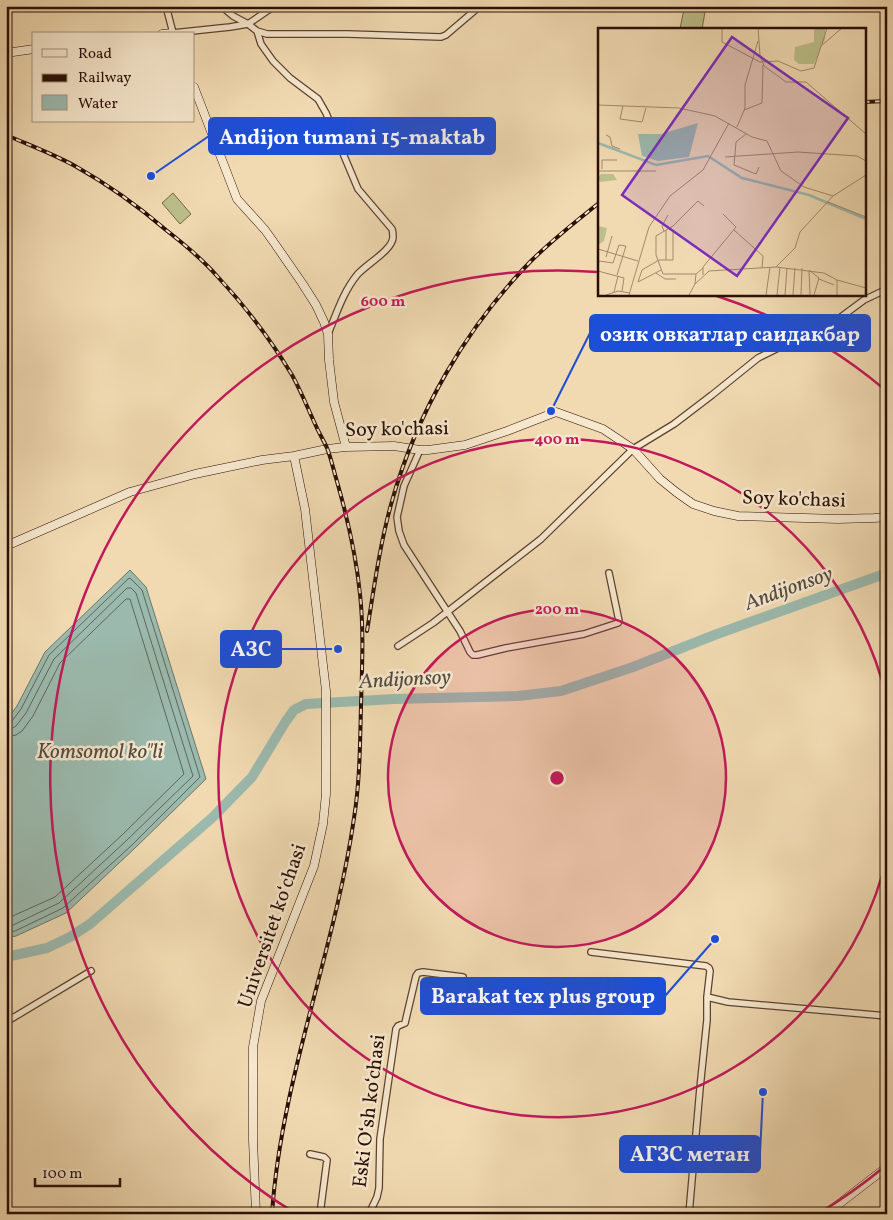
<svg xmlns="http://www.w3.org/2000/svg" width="893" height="1220" font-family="Vollkorn,serif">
<rect width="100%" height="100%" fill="#f1dab2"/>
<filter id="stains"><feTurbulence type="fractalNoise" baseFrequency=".004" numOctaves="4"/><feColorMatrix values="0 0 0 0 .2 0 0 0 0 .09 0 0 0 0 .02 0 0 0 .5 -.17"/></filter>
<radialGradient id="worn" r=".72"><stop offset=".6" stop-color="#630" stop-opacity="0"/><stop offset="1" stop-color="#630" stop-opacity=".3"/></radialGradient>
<!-- green -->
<path fill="#bcbf8a" stroke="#726747" d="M684,9l21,3 -3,17h-22z
M173,193l18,21 -11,10 -18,-21z"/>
<!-- water -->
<path fill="#9bbaae" stroke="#6d766a" d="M130,570l16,17 60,192 -71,69 -69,65 -50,23 -10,2v-217l11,-15 28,-54z"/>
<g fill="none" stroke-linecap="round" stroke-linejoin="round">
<!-- shore -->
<path stroke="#626459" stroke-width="1" d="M6,723l6,-2 9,-12 28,-54 79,-76 2,-1 12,12 58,187 -68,68 -69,63 -48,23 -9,2
M6,729h5l5,-3 10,-13 28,-54 73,-71h4l5,5 57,183 -66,64 -68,63 -46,22 -7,1
M6,737l10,-2 6,-4 11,-15 27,-53 66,-64h4l54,175 -62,61 -67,62 -49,22"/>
<!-- river -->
<path stroke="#9bbaae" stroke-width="10" d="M6,957l41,-9 23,-11 20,-13 123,-107 39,-40 34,-56 8,-11 12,-6 88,-5 124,-3 43,-5 72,-24 84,-33 170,-61"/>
<defs>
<path id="street" d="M166,6l7,27 57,-6 18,-3 22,-15 2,-3
M221,6l12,10 15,8 9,7 10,3h81l93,3 5,-2 34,-29
M257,31l4,13 12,17 17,17 28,21 8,14 32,76 34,40c1,3 1,6 1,8 0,13 -28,28 -36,38 -14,17 -21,40 -29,59
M420,450l-16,36 -7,31 2,14 5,14 56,86 10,21 3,3h4l29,-7 78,-14 34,-11 1,-2 -10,-48
M398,646l35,-23 108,-84 92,-90 41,-25 38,-29 46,-37 83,-41 23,-17 23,-11
M591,952l115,14 3,2 1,3 -3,26v23l-7,68 -11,126
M707,997l21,5 159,14
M6,1022l85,-51
M310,1154l14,3 3,3 -7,54
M369,1214l8,-17 2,-9 1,-49 16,-110 2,-3 7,-3 11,-47 2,-3 5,-1 40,5"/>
<path id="secondary" d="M162,34l11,-1v1
M6,53l28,-4
M194,87l43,112 28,31 10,14 27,39 14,22 8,17 4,12 1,26 5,42 12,45
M6,546l124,-54 65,-18 67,-14 32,-4 33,-7 19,-2 48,-1 26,4h8l37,-5 42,-14 49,-19 47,17 30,20 27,30 16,13 17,12 21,7 24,5 100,3 36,-1 13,-1
M256,1214l-3,-74v-93l8,-46 53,-135 9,-42 3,-30v-103l-21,-182 -11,-53
M826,1214l61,-47"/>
</defs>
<!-- street casing -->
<use href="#street" stroke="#5b4230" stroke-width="8"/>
<!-- secondary casing -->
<use href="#secondary" stroke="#290f04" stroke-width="9"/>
<!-- street -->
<use href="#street" stroke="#f6e7cd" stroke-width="5.5"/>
<!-- secondary -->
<use href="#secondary" stroke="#f6e7cd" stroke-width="8"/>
<defs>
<path id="rail" d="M864,102l23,-1
M6,135c23,10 47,19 69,31 32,18 63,40 91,64 18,14 36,29 51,46 28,30 54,64 75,99 9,16 16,34 24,51 3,7 8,15 11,22 4,10 6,20 9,30 11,38 20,77 24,116 4,37 2,74 1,112 -1,37 -1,75 -7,112 -19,133 -73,261 -82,396
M367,631c7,-43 13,-88 25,-130 25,-89 74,-173 138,-239 21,-21 45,-40 69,-59"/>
</defs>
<!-- rail casing -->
<use href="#rail" stroke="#290f04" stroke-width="4"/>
<!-- rail -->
<use href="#rail" stroke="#f6e7cd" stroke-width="2" stroke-dasharray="5.5" stroke-linecap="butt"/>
</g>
<!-- distance rings -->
<circle cx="557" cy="778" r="169" fill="#c2185b" fill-opacity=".12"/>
<g fill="none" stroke="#c2185b" stroke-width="2.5">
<circle cx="557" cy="778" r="169"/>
<path d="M887 857A339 339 0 1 1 887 699"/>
<path d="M884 1167A508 508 0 0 1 819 1213M295 1213A508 508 0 0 1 597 272M714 295A508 508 0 0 1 884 389"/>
</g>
<g text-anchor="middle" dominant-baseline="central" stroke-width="5" stroke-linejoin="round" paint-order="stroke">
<!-- street labels -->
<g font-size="20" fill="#290f04" stroke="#f6e7cd">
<text transform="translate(397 430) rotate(-1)">Soy ko'chasi</text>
<text transform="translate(794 500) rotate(2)">Soy ko'chasi</text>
<text transform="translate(273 926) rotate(-71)">Universitet kо‘chasi</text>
<text transform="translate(370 1111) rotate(-83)">Eski Oʻsh koʻchasi</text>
</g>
<!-- water labels -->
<g font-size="21" font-style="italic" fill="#514b40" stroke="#f6e7cd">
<text transform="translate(789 589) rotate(-20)">Andijonsoy</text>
<text transform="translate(405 680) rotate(-3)">Andijonsoy</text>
<text x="100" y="752">Komsomol ko"li</text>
</g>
</g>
<!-- overview -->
<g transform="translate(598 28)">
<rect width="268" height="268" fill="#f1dab2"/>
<path d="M216,0h11v11l-11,25h-15l-5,-4 1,-13 19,-5zM3,146h12l4,6 -17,2 -2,-5zM0,198l9,2 -3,13 -6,4z" fill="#bcbf8a"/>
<path d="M100,95l-9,34 -31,4 -16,-5 -4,-22h23z" fill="#9bbaae"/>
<path fill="none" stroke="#9bbaae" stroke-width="2.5" d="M0,115l58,22 52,-9 34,22 67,17 57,24"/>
<path fill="none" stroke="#a1896c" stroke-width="1" d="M124,0v14l38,20 18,-1 23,10 13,-3 7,-22 21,-18M160,0l2,27 4,11 22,16h20l60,52M224,16l5,-16M0,77l81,3 36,8 37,21 15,4 14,30 23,16 29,9M25,78l-3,13 22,3 4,-14M146,82l18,-7 1,-38M139,99l8,-19v-23l13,-44M148,106l-10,8 -2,23 22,9 3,-7M8,107l4,2 2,9 8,3M127,129l73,-5 59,4 9,5M4,141v-9h15M0,143h58M230,174l38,15M68,202v30M136,202l29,26 -1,12M66,203l-2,-5 6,-11M0,221l40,12M8,229l6,-21M0,237l1,-4 14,2 6,-18 7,1 -9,29M178,239l48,6 13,7v15M63,242l-23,12 4,-12 17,-10h14v-28M211,242l10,8 -5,17M0,243l26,7 -2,13M211,243l1,24M58,245l9,6h11M98,246h-33l-7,-19v-19l17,-10 25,-25 6,5M105,247v-8l33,-40 -13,-13M221,251l15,6M239,252l29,8M97,256l1,-10 7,-6M16,264l4,-16M8,267l12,-4 12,2M31,267l20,-68 21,-31 33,-26 26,-47M91,267l6,-11 14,-13 67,-4 19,-19 5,-16 33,-36 33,-21M168,267l4,-28M179,267l3,-28M187,267l2,-27M195,267l2,-27M203,267l1,-27"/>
<path fill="#7b2cbf" fill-opacity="0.15" stroke="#7b2cbf" stroke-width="2.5" d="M134,9l116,81 -111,158 -115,-81z"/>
<rect width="268" height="268" fill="none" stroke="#290f04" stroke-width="2.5"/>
</g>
<circle cx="557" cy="778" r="8" fill="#c2185b" stroke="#f6e7cd" stroke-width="2.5"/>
<g font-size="15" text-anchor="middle" font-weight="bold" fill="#c2185b" stroke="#f6e7cd" stroke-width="5" stroke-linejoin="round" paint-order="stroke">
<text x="383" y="306">600 m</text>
<text x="557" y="444">400 m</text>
<text x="557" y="614">200 m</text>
</g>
<!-- callouts -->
<path fill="none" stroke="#1d4ed8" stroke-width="2" d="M151 176L209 136M551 411L590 333M338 649L281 649M715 939L665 996M763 1092L760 1154"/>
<g fill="#1d4ed8" stroke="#f6e7cd" stroke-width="2">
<circle cx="151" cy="176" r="5"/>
<circle cx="551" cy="411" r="5"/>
<circle cx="338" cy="649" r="5"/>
<circle cx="715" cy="939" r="5"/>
<circle cx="763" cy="1092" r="5"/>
</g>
<g fill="#1d4ed8" stroke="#1d4ed8" stroke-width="2">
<rect x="209" y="118" width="286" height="36" rx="5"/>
<rect x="590" y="315" width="280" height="36" rx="5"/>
<rect x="221" y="631" width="60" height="36" rx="5"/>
<rect x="421" y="978" width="244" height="36" rx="5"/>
<rect x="620" y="1136" width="140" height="36" rx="5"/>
</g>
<g font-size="21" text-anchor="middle" font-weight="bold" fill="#fff">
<text x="352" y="144">Andijon tumani 15-maktab</text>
<text x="730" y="341">озик овкатлар саидакбар</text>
<text x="251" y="656">АЗС</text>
<text x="543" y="1003">Barakat tex plus group</text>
<text x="690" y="1161">АГЗС метан</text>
</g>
<!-- margin -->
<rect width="893" height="1220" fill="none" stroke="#f1dab2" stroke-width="25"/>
<rect x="8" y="8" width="878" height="1205" fill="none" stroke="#290f04" stroke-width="2.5"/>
<rect x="12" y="12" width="868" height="1195" fill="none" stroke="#290f04"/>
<!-- legend -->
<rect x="32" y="32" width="162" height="90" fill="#f6e7cd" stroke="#a4917d"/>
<rect x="42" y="49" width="25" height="8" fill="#f6e7cd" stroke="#a4917d"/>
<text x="78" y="58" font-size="15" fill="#290f04">Road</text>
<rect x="42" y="74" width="25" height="8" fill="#290f04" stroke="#a4917d"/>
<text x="78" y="82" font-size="15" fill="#290f04">Railway</text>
<rect x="42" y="95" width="25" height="15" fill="#9bbaae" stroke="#a4917d"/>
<text x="78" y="108" font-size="15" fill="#290f04">Water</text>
<!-- scale -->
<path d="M35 1178v8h85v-8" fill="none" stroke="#290f04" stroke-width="2.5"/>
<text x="42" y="1178" font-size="15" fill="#290f04" stroke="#f6e7cd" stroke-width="4" paint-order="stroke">100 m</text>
<rect width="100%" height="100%" filter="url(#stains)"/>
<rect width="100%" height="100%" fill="url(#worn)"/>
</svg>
